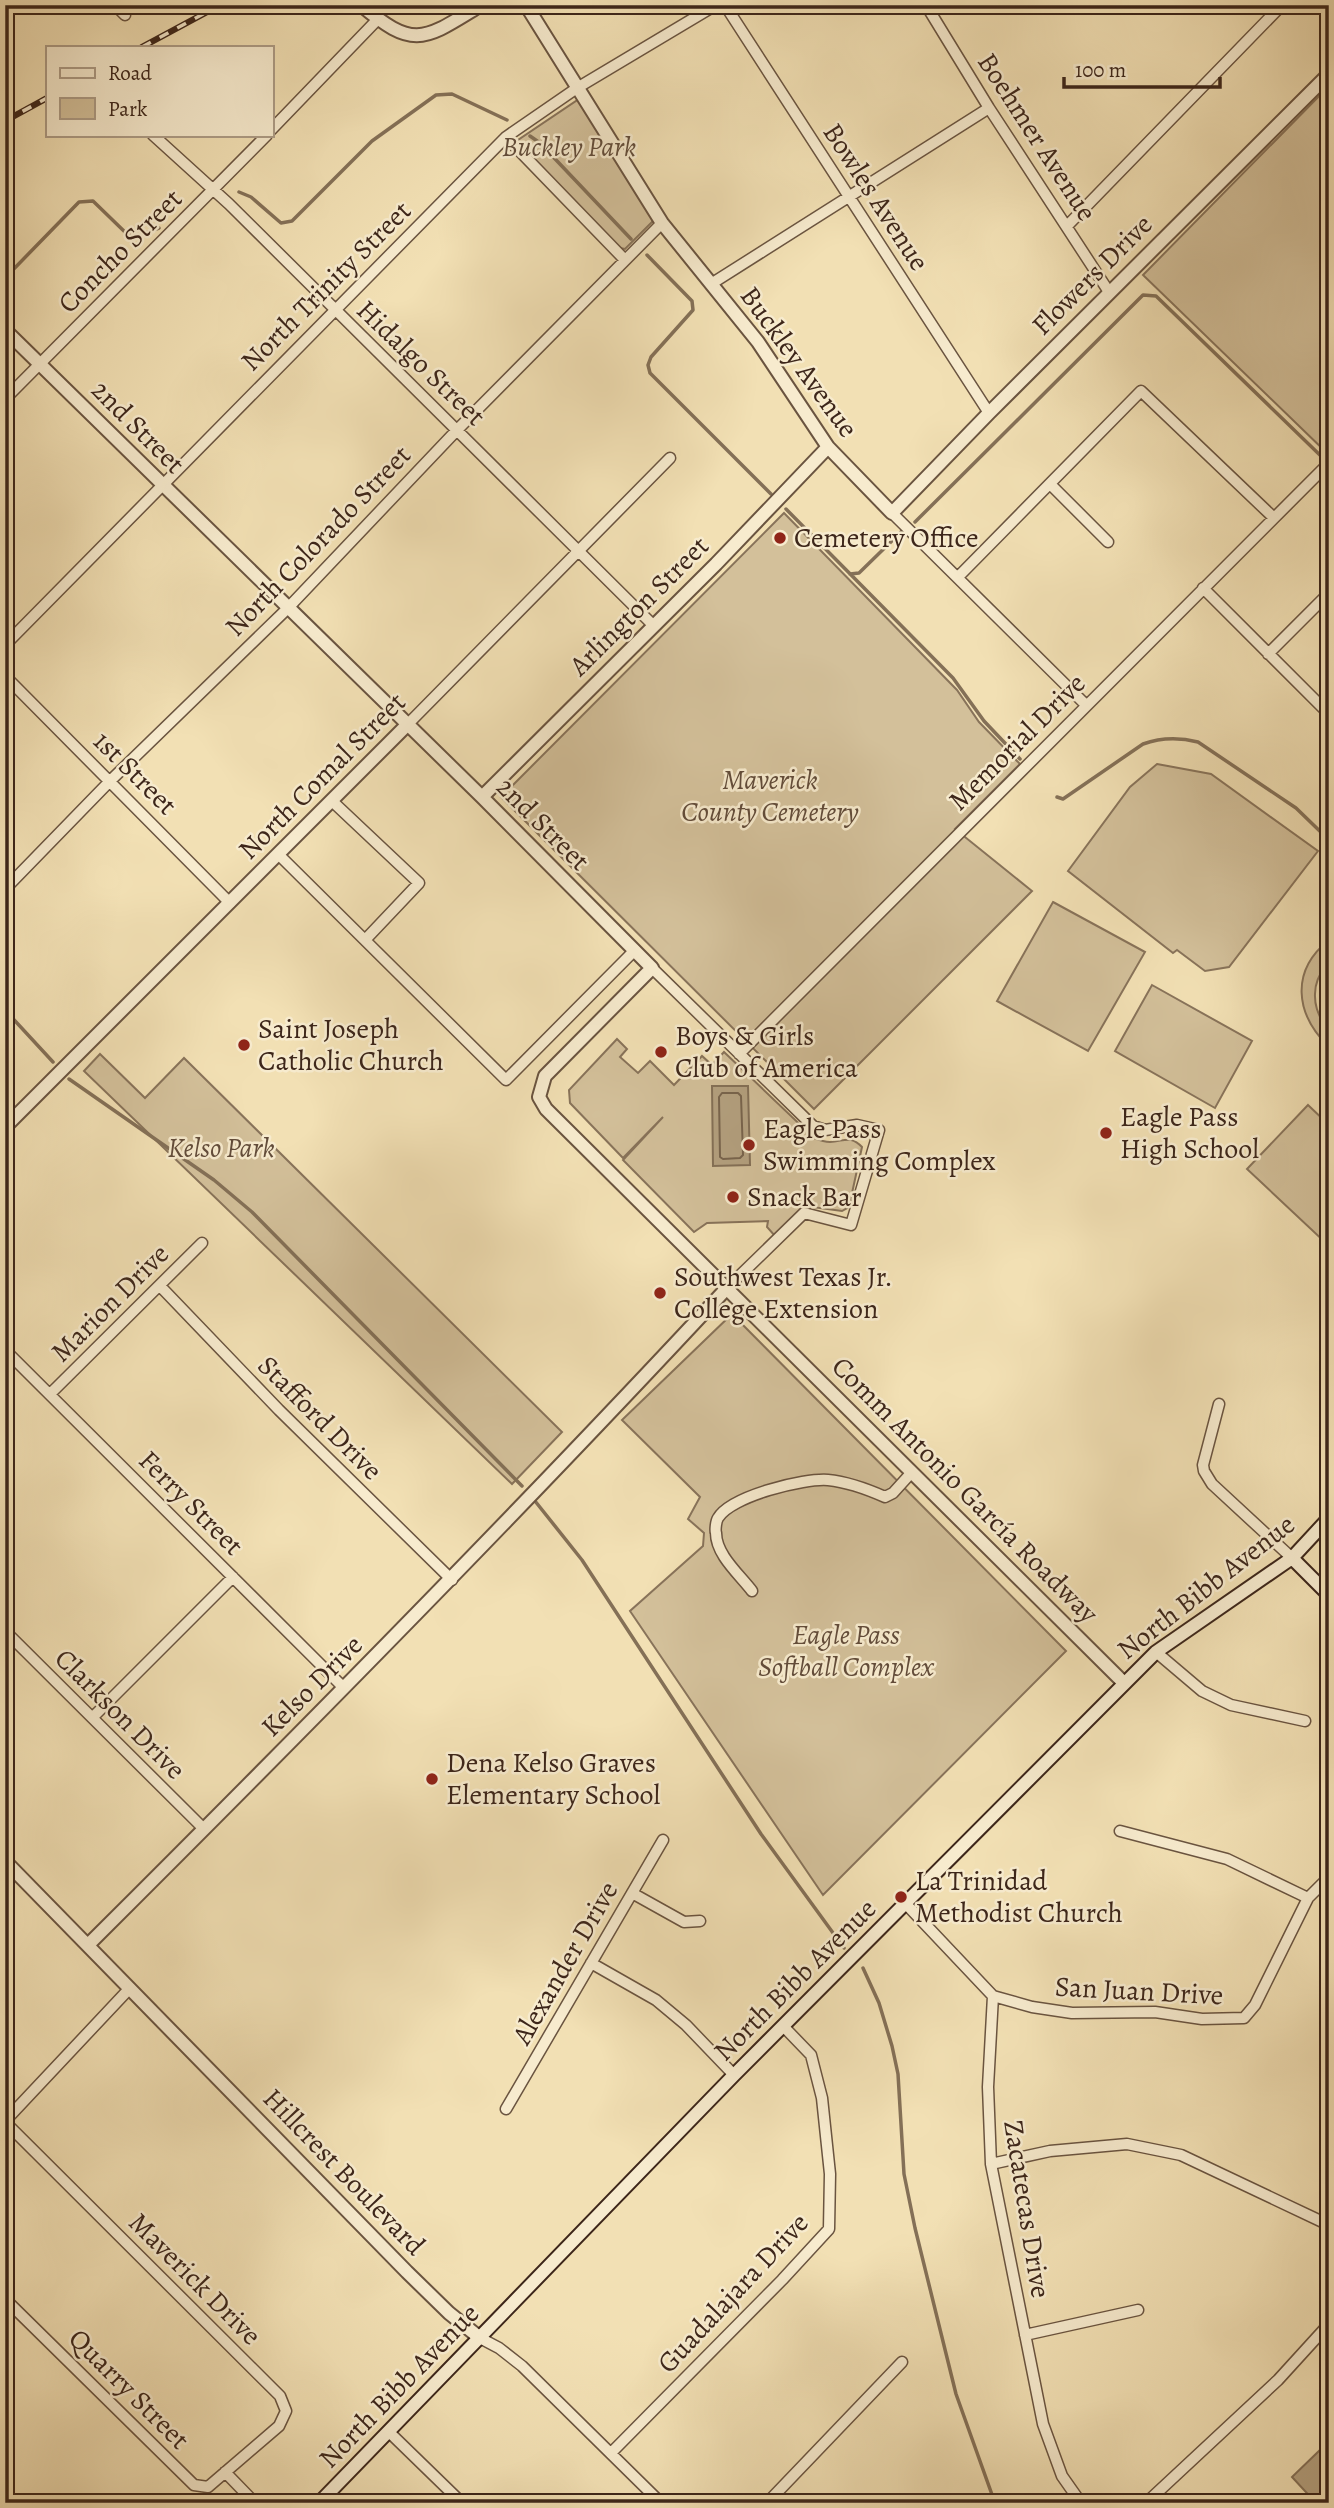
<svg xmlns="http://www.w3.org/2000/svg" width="1334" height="2508" font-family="Alegreya,serif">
<rect width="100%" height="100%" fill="#f2e0b4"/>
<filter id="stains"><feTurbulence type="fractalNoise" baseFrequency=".00286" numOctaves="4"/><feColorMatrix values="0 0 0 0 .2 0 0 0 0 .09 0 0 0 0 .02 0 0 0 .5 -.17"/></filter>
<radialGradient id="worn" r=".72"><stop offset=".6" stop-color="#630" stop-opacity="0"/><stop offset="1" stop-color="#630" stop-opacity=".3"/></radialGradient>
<!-- green -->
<path fill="#d3c09a" stroke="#88735a" stroke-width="2" d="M1329,86v367l-1,1 -185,-179z
M579,99l77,119 -31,31 -5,-1 -101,-102 -1,-6z
M784,513l173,177 22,32 41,42 -65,65 77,62 -218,218 -313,-312z
M1157,764l54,10 107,77 -89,116 -24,4 -28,-21 -4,3 -105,-82 62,-84z
M1053,902l92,50 -57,99 -91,-50z
M1329,940c0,7 1,17 -2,22 -6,11 -12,19 -12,32 -1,22 14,31 14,53 -34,-33 -39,-76 0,-107z
M1152,985l100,56 -37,67 -100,-57z
M617,1039l10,10 -7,8 18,16 12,-12 24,24 28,-29 10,9 12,-13 90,86c5,2 11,4 16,4 15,-1 21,-7 32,5l-13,60 -7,4 -37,-5 -30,30 -8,-9 1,-6 -61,2 -13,9 -71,-72 40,-43 -40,41 -53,-55 -1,-13z
M100,1054l45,44 39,-40 378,374 -50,52 -428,-413z
M1308,1105l21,20v121l-82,-77z
M732,1314l334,337 -243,244 -193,-284 73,-65 1,-13 -16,-14 12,-22 -78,-77z"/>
<!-- water -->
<path fill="#b4a180" stroke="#847057" stroke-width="2" d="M712,1086h36l2,79 -37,1z
M1320,2450l9,9v44h-13l-24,-26z"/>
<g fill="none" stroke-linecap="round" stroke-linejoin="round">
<!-- shore -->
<path stroke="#78644d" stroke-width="2" d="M722,1093h16l3,3 2,59 -3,3 -17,1 -3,-2 -1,-60z"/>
<!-- stream -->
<path stroke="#847057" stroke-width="3.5" d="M530,136l10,7 91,96
M239,192l12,5 30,26 11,-2 80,-80 64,-46 16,-1 55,26
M647,255l45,46 1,9 -42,47 -3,8 2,8 121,121
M5,278l74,-76 14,-1 34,33 7,3 25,-9
M786,509l167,169 31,43 36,38
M915,522l228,-227 13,1 167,162
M850,574l9,-1 43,-42
M1057,797l6,2 80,-55c19,-7 36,-7 55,-2l98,66 33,32
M5,1010l48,52
M69,1079l145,101 38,32 270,274
M535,1501l47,59 179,274 83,114
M863,1968l16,35 13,43 6,28 6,100 11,54 41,166 39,109"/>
<defs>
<path id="minor" d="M115,5l10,10
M725,5l264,408
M926,5l63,103 120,184
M271,130l107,-111
M153,135l76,69 425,422
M506,137l119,123
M1067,226l215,-221
M711,284l278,-176
M5,399l262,-264
M1050,484l58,58
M892,513l194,192
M958,577l183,-186 132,126
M1203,588l126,126
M5,645l501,-508 71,-49 139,-83
M1268,654l61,-61
M5,676l225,227
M407,725l263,-267
M332,801l87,82 -54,57
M279,855l227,225 129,-130
M5,889l106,-109 176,-171 170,-179 205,-207
M652,968l161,158 12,4 32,-5 22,5 -28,95 -47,-12 -77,75
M739,1054l590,-591
M160,1286l119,124 173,170
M5,1350l339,338
M50,1394l152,-151
M1219,1404l-16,61 1,6 8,13 80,74
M752,1591c-12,-16 -36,-36 -36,-58 -1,-3 0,-12 2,-15 13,-22 86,-40 110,-38 20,2 39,9 57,17l8,-4 19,-21
M5,1631l199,198
M1156,1652l46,39 29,14 74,16
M93,1717l140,-140
M1120,1831l107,28 81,39
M5,1881l10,-10
M632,1893l52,29 16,-1
M906,1904l87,92 -5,91 3,77 52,260 19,52 19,27
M591,1963l65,37 30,25 48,50
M993,1996l39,11 40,6 83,-1 47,7 42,-1 11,-13 53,-107 21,-21
M506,2109l157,-269
M5,2121l125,-133
M5,2122l275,274 6,15 -7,15 -71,61 -14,-2 -189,-186
M991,2164l59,-13 77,-7 54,11 148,70
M1025,2335l113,-25
M480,2338l19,10 23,18 139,137
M389,2432l73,71
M611,2453l171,-173 47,-51 1,-55 -8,-76 -11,-43 -27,-28
M225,2472l30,31
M767,2503l135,-141
M1146,2503l132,-123 51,-56"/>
<path id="tertiary" d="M361,5c54,46 64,34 120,0
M526,5l136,218 96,119 70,105 64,66 97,-100 340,-339
M5,330l477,467 170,171 -107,108 -6,21 7,12 578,574
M482,797l234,-233 112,-117
M5,1127l402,-402
M5,1861l402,411 42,41 31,25
M89,1944c216,-215 430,-432 638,-656"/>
<path id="secondary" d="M1292,1558l37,37
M319,2503l415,-428 422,-423 136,-94 37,-40"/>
</defs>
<!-- minor casing -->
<use href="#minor" stroke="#6a5440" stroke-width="13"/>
<!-- tertiary casing -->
<use href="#tertiary" stroke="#6a5440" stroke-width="16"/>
<!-- secondary casing -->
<use href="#secondary" stroke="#3d261a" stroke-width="16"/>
<!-- minor -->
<use href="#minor" stroke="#f7ebce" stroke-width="10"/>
<!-- tertiary -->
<use href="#tertiary" stroke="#f7ebce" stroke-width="12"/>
<!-- secondary -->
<use href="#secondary" stroke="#f7ebce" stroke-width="12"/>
<defs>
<path id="rail" d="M142,47l78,-42
M5,121l42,-23"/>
</defs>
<!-- rail casing -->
<use href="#rail" stroke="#3d261a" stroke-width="6"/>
<!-- rail -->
<use href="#rail" stroke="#f7ebce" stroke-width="3.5" stroke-dasharray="10" stroke-linecap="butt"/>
</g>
<!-- markers -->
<g fill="#8f2418" stroke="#f7ebce" stroke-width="2.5">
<circle cx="780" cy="538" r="7"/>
<circle cx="244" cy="1045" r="7"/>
<circle cx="661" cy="1052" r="7"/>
<circle cx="1106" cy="1133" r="7"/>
<circle cx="749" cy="1145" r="7"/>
<circle cx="733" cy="1197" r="7"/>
<circle cx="660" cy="1293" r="7"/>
<circle cx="432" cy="1779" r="7"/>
<circle cx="901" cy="1897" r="7"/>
</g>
<g text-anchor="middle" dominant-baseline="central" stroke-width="5" stroke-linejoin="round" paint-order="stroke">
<!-- street labels -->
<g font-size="28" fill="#3d261a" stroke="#f7ebce">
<text transform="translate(1037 137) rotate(57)">Boehmer Avenue</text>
<text transform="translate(876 197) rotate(57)">Bowles Avenue</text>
<text transform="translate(120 251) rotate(-45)">Concho Street</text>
<text transform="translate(1092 275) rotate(-45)">Flowers Drive</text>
<text transform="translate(326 286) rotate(-45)">North Trinity Street</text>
<text transform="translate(799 362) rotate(54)">Buckley Avenue</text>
<text transform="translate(421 363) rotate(44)">Hidalgo Street</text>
<text transform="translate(138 427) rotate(45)">2nd Street</text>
<text transform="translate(318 541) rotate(-46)">North Colorado Street</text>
<text transform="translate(639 606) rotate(-45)">Arlington Street</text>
<text transform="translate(1017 742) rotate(-45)">Memorial Drive</text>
<text transform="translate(135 773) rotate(45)">1st Street</text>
<text transform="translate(322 776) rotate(-45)">North Comal Street</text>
<text transform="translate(543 824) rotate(45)">2nd Street</text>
<text transform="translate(110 1303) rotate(-45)">Marion Drive</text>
<text transform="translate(320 1418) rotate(45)">Stafford Drive</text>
<text transform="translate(965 1490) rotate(45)">Comm Antonio García Roadway</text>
<text transform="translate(191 1503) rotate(45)">Ferry Street</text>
<text transform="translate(1206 1587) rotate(-38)">North Bibb Avenue</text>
<text transform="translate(312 1686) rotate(-45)">Kelso Drive</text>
<text transform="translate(120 1714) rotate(45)">Clarkson Drive</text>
<text transform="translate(565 1963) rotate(-60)">Alexander Drive</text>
<text transform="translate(795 1980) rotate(-45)">North Bibb Avenue</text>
<text transform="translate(1139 1991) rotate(3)">San Juan Drive</text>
<text transform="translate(344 2172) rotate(46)">Hillcrest Boulevard</text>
<text transform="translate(1027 2209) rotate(81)">Zacatecas Drive</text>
<text transform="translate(195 2279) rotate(45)">Maverick Drive</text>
<text transform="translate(733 2293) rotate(-47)">Guadalajara Drive</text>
<text transform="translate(399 2386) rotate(-46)">North Bibb Avenue</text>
<text transform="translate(129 2389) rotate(45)">Quarry Street</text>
</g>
<!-- park labels -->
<g font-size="28" font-style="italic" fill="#624c3a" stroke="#f7ebce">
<text x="569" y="147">Buckley Park</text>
<text x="770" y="780">Maverick<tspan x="770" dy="32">County Cemetery</tspan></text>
<text x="221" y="1148">Kelso Park</text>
<text x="846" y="1635">Eagle Pass<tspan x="846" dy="32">Softball Complex</tspan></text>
</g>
<!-- poi labels -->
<g font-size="28" fill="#3d261a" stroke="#f7ebce" text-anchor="start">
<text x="794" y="538">Cemetery Office</text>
<text x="258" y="1029">Saint Joseph<tspan x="258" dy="32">Catholic Church</tspan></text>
<text x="675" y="1036">Boys &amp; Girls<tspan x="675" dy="32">Club of America</tspan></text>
<text x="1120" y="1117">Eagle Pass<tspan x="1120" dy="32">High School</tspan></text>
<text x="763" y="1129">Eagle Pass<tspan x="763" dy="32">Swimming Complex</tspan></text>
<text x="747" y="1197">Snack Bar</text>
<text x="674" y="1277">Southwest Texas Jr.<tspan x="674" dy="32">College Extension</tspan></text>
<text x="446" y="1763">Dena Kelso Graves<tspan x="446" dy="32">Elementary School</tspan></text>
<text x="915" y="1881">La Trinidad<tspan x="915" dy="32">Methodist Church</tspan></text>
</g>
</g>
<!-- margin -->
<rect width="1334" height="2508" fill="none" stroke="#f2e0b4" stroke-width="28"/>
<rect x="7" y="7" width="1320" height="2494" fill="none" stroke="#3d261a" stroke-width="3.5"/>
<rect x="14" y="14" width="1306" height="2480" fill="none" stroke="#3d261a" stroke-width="2"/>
<!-- legend -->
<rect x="46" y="46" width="228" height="91" fill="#f7ebce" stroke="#ad9c86" stroke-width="2"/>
<rect x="60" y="68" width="35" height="10" fill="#f7ebce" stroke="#ad9c86" stroke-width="2"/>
<text x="108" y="80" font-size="21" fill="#3d261a">Road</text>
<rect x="60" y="98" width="35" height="21" fill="#d3c09a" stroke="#ad9c86" stroke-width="2"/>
<text x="108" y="116" font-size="21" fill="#3d261a">Park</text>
<!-- scale -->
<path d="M1064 77v10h156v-10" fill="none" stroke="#3d261a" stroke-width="3.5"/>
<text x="1075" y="77" font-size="21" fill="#3d261a" stroke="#f7ebce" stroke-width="5" paint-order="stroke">100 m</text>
<rect width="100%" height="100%" filter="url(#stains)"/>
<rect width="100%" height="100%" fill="url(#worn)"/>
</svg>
